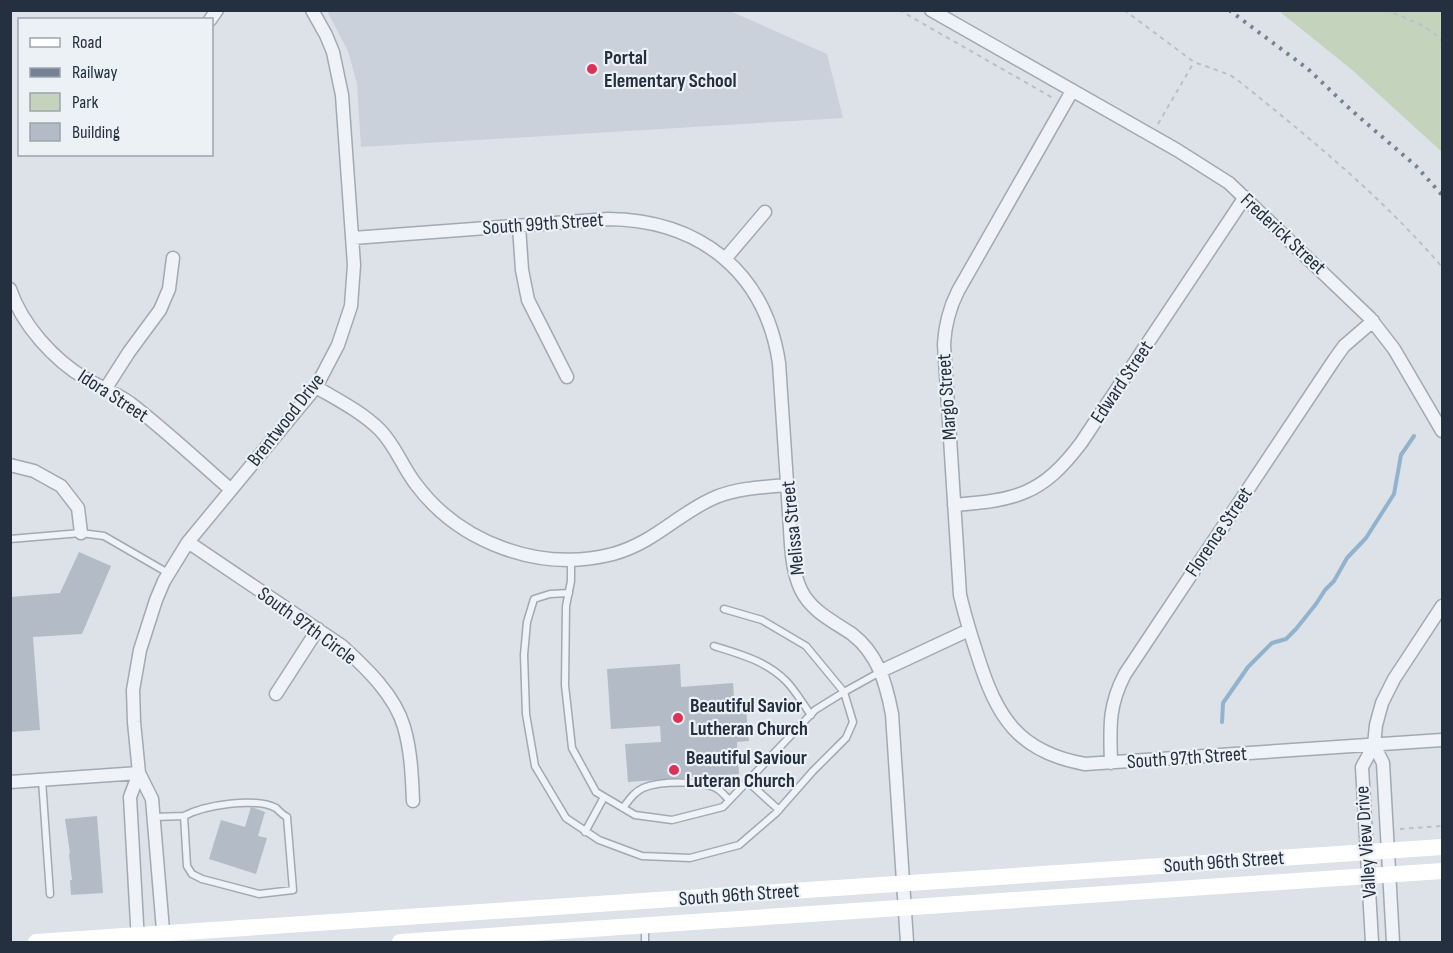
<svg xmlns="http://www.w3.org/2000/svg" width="1453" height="953" font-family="'Sofia Sans Condensed',sans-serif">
<rect width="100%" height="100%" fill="#dce2e8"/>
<!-- built -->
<path fill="#cad1da" d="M327,11h403l97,43 16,64 -482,29 -4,-63 -9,-33z"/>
<!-- green -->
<path fill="#c4d3bc" d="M1279,11h163v141l-91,-83z"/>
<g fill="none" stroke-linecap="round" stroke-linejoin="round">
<!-- stream -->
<path stroke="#93b3cd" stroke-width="4" d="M1222,722l1,-19 25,-36 24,-24 14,-4 10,-10 20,-25 9,-14 9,-9 13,-23 19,-20 28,-44 7,-39 13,-19"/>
</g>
<!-- building -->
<path fill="#b3bbc6" d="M79,552l32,14 -29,68 -49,3 7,93 -30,2v-135l50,-4z
M680,664l1,23 52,-4 2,27 11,-1 3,32 -12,1 2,32 -111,8 -3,-38 36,-2 -1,-16 -49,3 -4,-60z
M251,807l14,5 -7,24 9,2 -11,36 -47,-15 12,-39 24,7z
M97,816l6,77 -32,2 -1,-15h2l-3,-26 1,-1 -5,-34z"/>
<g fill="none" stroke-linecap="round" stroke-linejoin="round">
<defs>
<path id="lane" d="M10,539l71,-6 23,3 64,37
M569,593l-19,1 -16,5 -7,23 -3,33 2,59 9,52 31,52 33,22 43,16 48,2 49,-13 37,-32 37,-42 33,-33 7,-16 -9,-30 -29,18 -92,97 -51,13 -37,-5 -39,-23 -24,-44 -7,-63 1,-79 5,-25v-22
M724,609l38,11 44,26 38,46 36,-20
M714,646c26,8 52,15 72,35 9,9 17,23 25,34
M42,780l8,114
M747,781l32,29
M623,808c6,-8 11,-16 20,-20 16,-7 62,-8 76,2 4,3 7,7 10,10
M154,817l30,-1 3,50 5,8 10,5 57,15 34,-4 -6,-73c-4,-2 -8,-6 -11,-9 -21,-11 -71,-3 -92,8
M585,832l19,-35
M645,927v15"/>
<path id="street" d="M931,10l246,140 52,33 141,135 24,31 48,82
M210,20l7,-10
M1072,91l-114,200c-9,18 -13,33 -14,53l16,251c5,21 11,41 18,62 19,60 40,95 107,107l357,-24
M519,226l3,44 6,30 39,77
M353,238l255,-19c91,1 157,52 171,144 3,50 7,100 10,150 2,25 1,54 12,77 11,22 32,31 51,44 26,20 34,49 40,80l15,228
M725,259l40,-47
M10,289c12,36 44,71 76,90 14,8 30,14 44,24 35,27 67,57 100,86
M316,387c22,13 46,25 64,43 15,15 22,36 35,53 44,60 125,90 198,71 43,-12 65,-41 103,-57 22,-9 48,-10 71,-12
M106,388l23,-36 31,-42 9,-21 4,-31
M10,465l24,6 27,15 17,22 3,25
M954,505c62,-5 88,-10 127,-62l164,-246
M188,542l154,104c23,21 53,49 62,81 7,24 8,49 9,74
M881,671l88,-41
M276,694l42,-65
M1374,745l9,18 10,179
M1111,763c-1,-35 -3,-57 14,-89l209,-314 10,-14 29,-25
M10,782l129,-9
M138,942l-8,-145 9,-24
M164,942l-12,-143 -13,-26 -5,-51 -1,-32 7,-40 16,-50 8,-19 24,-39 128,-155 22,-42 13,-39 3,-41 -12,-170 -9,-43 -7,-17 -14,-25
M1372,942l-10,-175 12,-22 2,-20 6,-22 12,-24 48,-73"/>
</defs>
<!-- lane casing -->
<use href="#lane" stroke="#a1a9b2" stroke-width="9"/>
<!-- street casing -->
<use href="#street" stroke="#a1a9b2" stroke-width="15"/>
<!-- path -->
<path stroke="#bac0c7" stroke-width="2" stroke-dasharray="4.5 4.5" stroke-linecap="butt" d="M899,10l154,88
M1124,10l70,52 36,13 10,7c71,57 143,116 202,185
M1385,10c20,8 42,14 57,31
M1158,124l36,-62
M1400,829l42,-3"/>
<!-- lane -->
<use href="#lane" stroke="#eff2f6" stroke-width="6"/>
<!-- street -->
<use href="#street" stroke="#eff2f6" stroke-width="12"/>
<!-- secondary -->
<path stroke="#fff" stroke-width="16" d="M36,942l1406,-95
M400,942l1042,-71"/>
<!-- rail -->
<path stroke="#748293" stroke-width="4" stroke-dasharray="3 6" stroke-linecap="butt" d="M1229,10l79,59 43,41 65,56 26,29"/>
</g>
<!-- markers -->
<g fill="#dd3257" stroke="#ecf1f6" stroke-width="2">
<circle cx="592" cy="69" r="6"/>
<circle cx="678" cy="718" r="6"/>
<circle cx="674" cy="770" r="6"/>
</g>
<g text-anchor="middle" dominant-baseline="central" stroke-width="4.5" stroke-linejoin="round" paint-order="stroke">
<!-- poi labels -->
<g font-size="20" font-weight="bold" fill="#243040" stroke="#ecf1f6" text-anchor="start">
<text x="604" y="58">Portal<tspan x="604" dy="23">Elementary School</tspan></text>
<text x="690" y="706">Beautiful Savior<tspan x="690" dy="23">Lutheran Church</tspan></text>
<text x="686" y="758">Beautiful Saviour<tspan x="686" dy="23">Luteran Church</tspan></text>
</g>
<!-- street labels -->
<g font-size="20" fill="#243040" stroke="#ecf1f6">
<text transform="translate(543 224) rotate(-4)">South 99th Street</text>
<text transform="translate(1283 234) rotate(43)">Frederick Street</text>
<text transform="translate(1122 382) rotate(-56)">Edward Street</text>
<text transform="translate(113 396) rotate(33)">Idora Street</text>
<text transform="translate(947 397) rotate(-94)">Margo Street</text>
<text transform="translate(286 420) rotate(-52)">Brentwood Drive</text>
<text transform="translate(793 528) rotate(-96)">Melissa Street</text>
<text transform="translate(1219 532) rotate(-56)">Florence Street</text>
<text transform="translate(307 626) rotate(36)">South 97th Circle</text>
<text transform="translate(1187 758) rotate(-4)">South 97th Street</text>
<text transform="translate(1366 842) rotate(-94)">Valley View Drive</text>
<text transform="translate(1224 862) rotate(-4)">South 96th Street</text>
<text transform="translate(739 895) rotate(-4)">South 96th Street</text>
</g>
</g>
<!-- border -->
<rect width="1453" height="953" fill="none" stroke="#243040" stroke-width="24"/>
<!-- legend -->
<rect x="18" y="18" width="195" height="138" fill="#ecf1f6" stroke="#9ca4ad" stroke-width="1.5"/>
<rect x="30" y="38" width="30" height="9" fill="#ffffff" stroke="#9ca4ad" stroke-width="1.5"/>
<text x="72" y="48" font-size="18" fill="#243040">Road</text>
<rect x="30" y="68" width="30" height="9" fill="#748293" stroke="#9ca4ad" stroke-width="1.5"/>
<text x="72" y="78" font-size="18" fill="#243040">Railway</text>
<rect x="30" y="93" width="30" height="18" fill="#c4d3bc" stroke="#9ca4ad" stroke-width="1.5"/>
<text x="72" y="108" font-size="18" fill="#243040">Park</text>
<rect x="30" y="123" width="30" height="18" fill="#b3bbc6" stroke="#9ca4ad" stroke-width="1.5"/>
<text x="72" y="138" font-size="18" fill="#243040">Building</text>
</svg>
